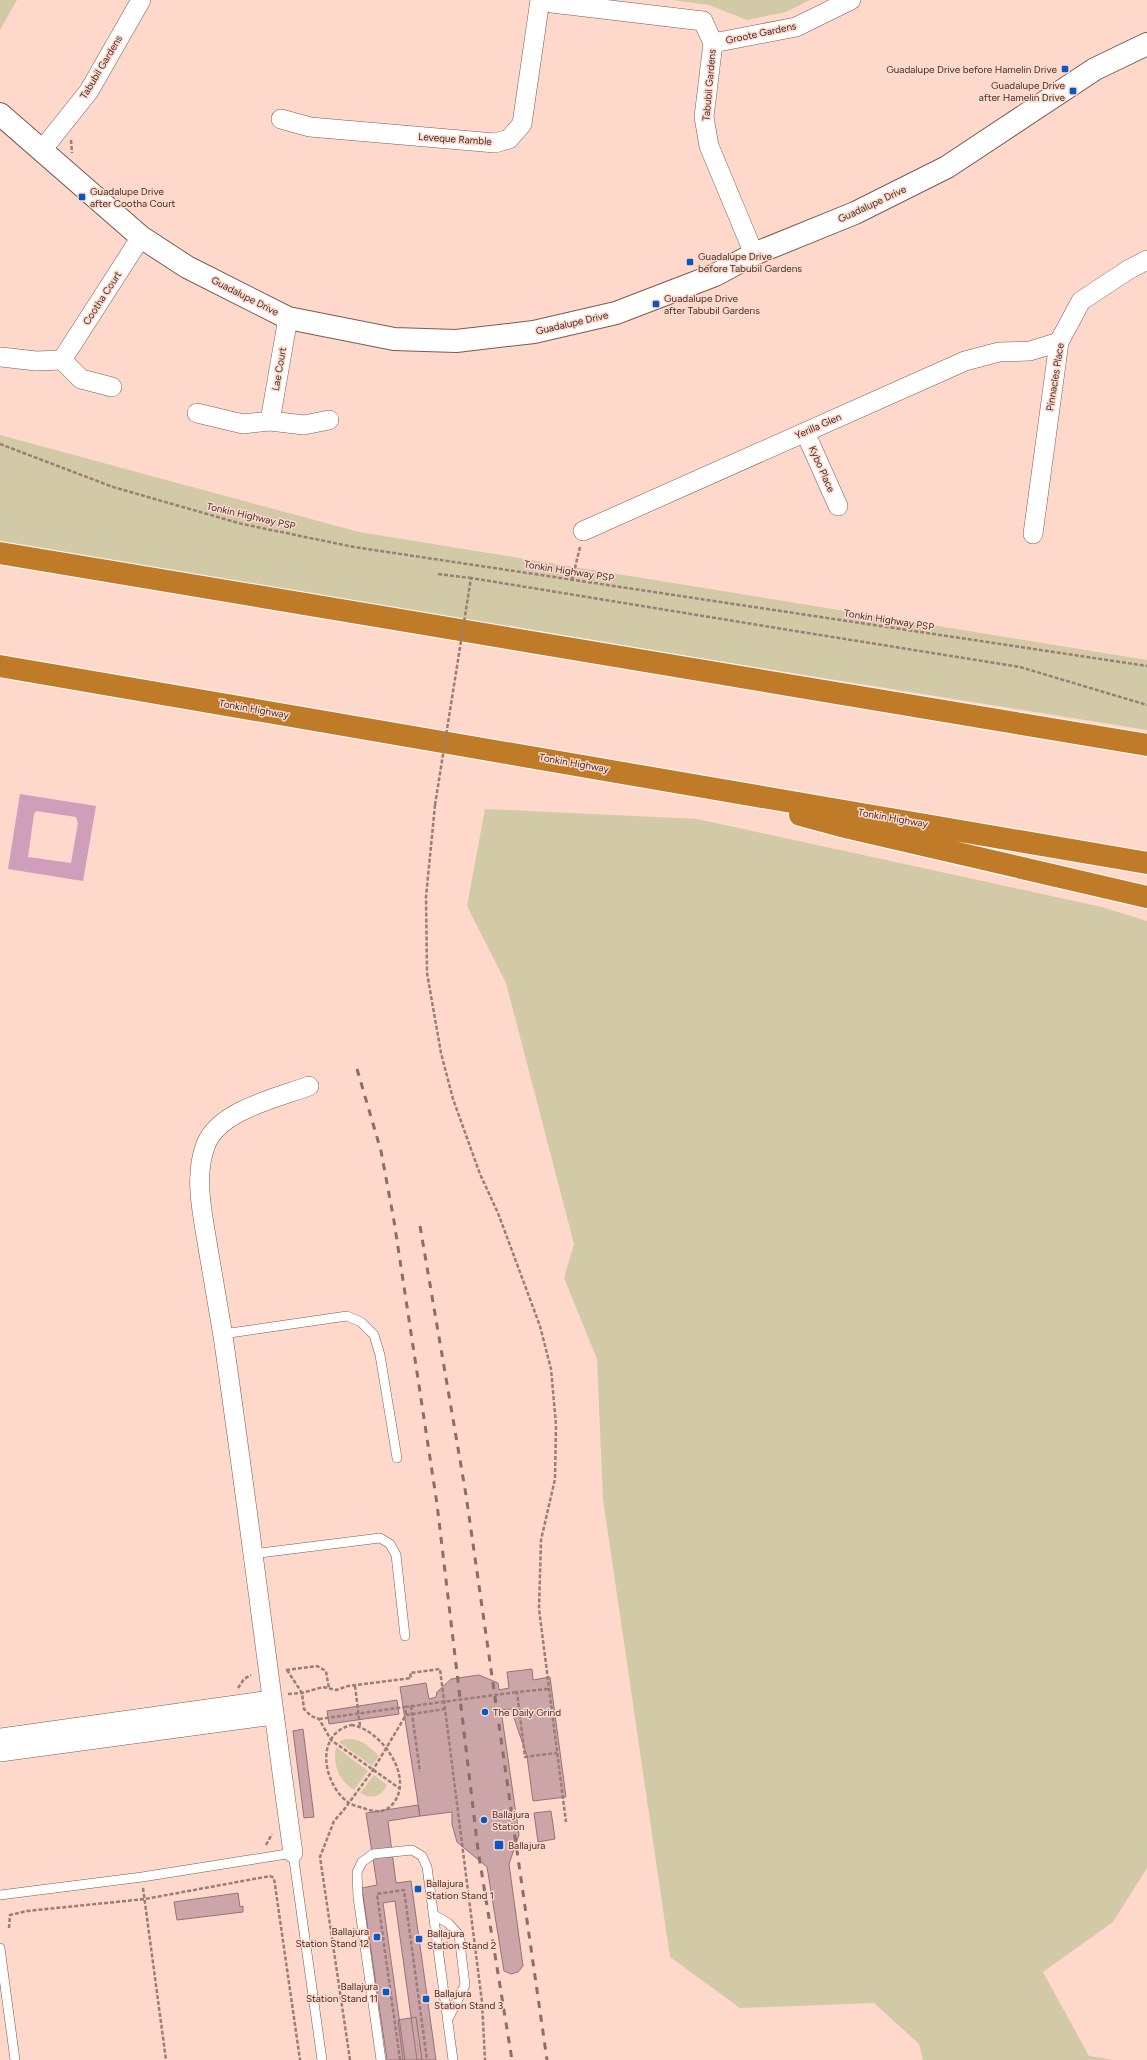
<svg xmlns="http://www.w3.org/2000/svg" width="1147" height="2060" font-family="Figtree,sans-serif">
<rect width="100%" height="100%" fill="#ffd8cc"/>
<!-- green -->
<path fill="#d2c9a7" d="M0,0h17l-17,30z
M672,0h138l-24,12 -39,8 -38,-15z
M0,435l359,97 788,128v70l-1147,-184z
M485,809l212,10 405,88 45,14v947l-34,54 -70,50 46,84 25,4h-191l-4,-16 -45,-41 -134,5 -70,-51 -67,-458 -6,-140 -33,-81 10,-34 -68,-261 -39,-77z
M345,1739c16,-1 23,6 34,17l-7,10 -33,-24z
M336,1747l32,24 -14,19c-16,-11 -21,-24 -18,-43z
M374,1775l13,10c-5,11 -15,15 -27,8z"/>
<!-- water -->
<path fill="#cf9ebb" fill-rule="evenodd" d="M20,794l76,12 -13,75 -75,-12zM36,811l40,6 2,6 -7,40 -43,-6 6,-43z"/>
<!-- building -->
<path fill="#cca5a9" stroke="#967276" d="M532,1669l1,11 17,-3 16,120 -33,4 -6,-45 -16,-47 -10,1 18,125 -10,29 14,102 -5,6 -7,2 -7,-3 -17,-104 -30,-25 -5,-18v-12l-32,4 -20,-129 26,-4 3,16 7,-2 1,-5 14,-13 28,-4 19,8 1,7 10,-2 -2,-16z
M397,1700l2,14 -70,10 -2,-13z
M303,1729l11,88 -10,1 -11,-87z
M418,1805l2,11 -32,5 8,62 15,-2 25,179h-19l-22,-159 -12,2 22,157h-18l-25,-172 15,-3 -11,-72z
M551,1811l4,28 -17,3 -4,-29z
M238,1893l2,14 3,-1v6l-66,8 -3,-18z
M416,2017l6,43h-19l-5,-40z"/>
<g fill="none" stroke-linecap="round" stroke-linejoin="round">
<defs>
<path id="service" d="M223,1334l124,-18 14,6 13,13 6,20 17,103
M252,1554l128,-16 10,6 6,11 9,81
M0,1895l142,-18 151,-24 29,207
M434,1915l14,8 11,12 6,50 -17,34
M0,1948l15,112
M381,2060l-23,-163 -1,-25 5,-10 11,-8 39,-4 10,6 5,11 26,193"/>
<path id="minor" d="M546,0l6,3 151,18 10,22 -9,74 5,29 45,108
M713,43l83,-16 55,-27
M281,119l29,8 185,16 14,-4 13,-15 18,-124
M42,150l47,-59 52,-91
M1,357l35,4 26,-1 19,19 31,8
M62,360l79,-123
M197,413l46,11 27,-3 34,4 25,-5
M270,421l18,-103
M805,432l33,74
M583,531l382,-170 34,-9 31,-1 29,-9
M1033,534l26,-192 22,-41 47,-31 19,-10
M0,1738l271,-38
M0,1752l274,-37
M293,1853c-24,-172 -45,-345 -70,-517 -5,-30 -10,-59 -15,-88 -5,-33 -15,-71 -2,-104 14,-34 71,-46 103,-58"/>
<path id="tertiary" d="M0,114l141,123 46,30 101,51 106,21 62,2 78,-9 82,-19 99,-38 39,-21 101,-41 92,-46 148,-98 52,-25"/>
<path id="motorway" d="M0,553l1147,192
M0,666l1147,197
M800,815l41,11 306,71"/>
</defs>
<!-- service casing -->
<use href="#service" stroke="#7b5a50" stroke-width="10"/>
<!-- minor casing -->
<use href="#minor" stroke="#7b5a50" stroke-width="20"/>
<!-- tertiary casing -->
<use href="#tertiary" stroke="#7b5a50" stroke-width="24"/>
<!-- motorway casing -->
<use href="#motorway" stroke="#fff" stroke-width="24"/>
<!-- path -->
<path stroke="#987e75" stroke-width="2.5" stroke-dasharray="4 2" stroke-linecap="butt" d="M71,140l1,13
M0,444l113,43 129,37 112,23 793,119
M438,574l33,4
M572,580l8,-33
M789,630l231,37 127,38
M435,805l-9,92 1,76 14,80 12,46 27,75 18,39 42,113 11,43 5,56 -1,54 -14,61 -2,69 27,213
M286,1670l31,-4 9,5 3,18
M287,1670l15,23 2,16 7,7 8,3 12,21 68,48
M355,1686l5,40
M238,1688l6,-9 7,-4
M548,1689l-31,3 8,65 32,-4
M288,1694l14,-1 21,-6 13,3 12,-4 63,-8 -1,-5 30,-4 42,333 3,58
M411,1706l9,66
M319,1719l86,-12 1,8
M351,1725c28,3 62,49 44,76 -7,11 -17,12 -29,8 -5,-2 -12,-3 -17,-6 -25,-17 -36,-68 2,-78z
M266,1845l6,-11
M143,1888l23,172
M9,1928l1,-13 17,-4 118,-12 125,-23 4,2 26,182
M350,2060l-30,-203 14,-36 9,-10 30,-41 33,-55 39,-6
M400,2060l-23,-166 27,-4 23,170"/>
<!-- service -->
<use href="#service" stroke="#fff" stroke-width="9"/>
<!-- minor -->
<use href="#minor" stroke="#fff" stroke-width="19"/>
<!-- tertiary -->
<use href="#tertiary" stroke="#fff" stroke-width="22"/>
<!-- motorway -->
<use href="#motorway" stroke="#bf7b27" stroke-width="22"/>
<!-- rail -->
<path stroke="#887068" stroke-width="3" stroke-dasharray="7 7" stroke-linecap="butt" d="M357,1069l24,82 13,70 43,283 41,346 34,210
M420,1226l46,269 81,565"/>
<!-- path-bridge -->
<path stroke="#987e75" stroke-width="2.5" stroke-dasharray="4 2" stroke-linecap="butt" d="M435,805l36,-227 318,52
M405,1707l112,-15"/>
</g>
<!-- markers -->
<g fill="#0758c2" stroke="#ffd8cc" stroke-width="1.5">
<rect x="1061" y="65" width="8" height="8" rx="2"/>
<rect x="1069" y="87" width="8" height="8" rx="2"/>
<rect x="78" y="193" width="8" height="8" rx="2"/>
<rect x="686" y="258" width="8" height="8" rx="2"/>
<rect x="652" y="300" width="8" height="8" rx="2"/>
<circle cx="485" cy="1712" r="4"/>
<circle cx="484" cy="1820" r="4"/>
<rect x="494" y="1840" width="10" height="10" rx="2"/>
<rect x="414" y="1885" width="8" height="8" rx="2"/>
<rect x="373" y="1933" width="8" height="8" rx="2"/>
<rect x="415" y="1935" width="8" height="8" rx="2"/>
<rect x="382" y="1988" width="8" height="8" rx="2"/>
<rect x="422" y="1995" width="8" height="8" rx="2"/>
</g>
<g text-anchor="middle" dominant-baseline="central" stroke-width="3" stroke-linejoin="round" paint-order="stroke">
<!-- street labels -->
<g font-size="10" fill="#3f302b" stroke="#ffd8cc">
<text transform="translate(761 33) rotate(-12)">Groote Gardens</text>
<text transform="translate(101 67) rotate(-59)">Tabubil Gardens</text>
<text transform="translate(709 85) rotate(-85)">Tabubil Gardens</text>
<text transform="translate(455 139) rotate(4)">Leveque Ramble</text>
<text transform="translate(872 204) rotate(-25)">Guadalupe Drive</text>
<text transform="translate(245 296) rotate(27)">Guadalupe Drive</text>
<text transform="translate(102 298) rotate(-57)">Cootha Court</text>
<text transform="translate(572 323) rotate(-13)">Guadalupe Drive</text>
<text transform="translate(279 369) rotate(-80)">Lae Court</text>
<text transform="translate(1055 377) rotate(-81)">Pinnacles Place</text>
<text transform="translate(818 426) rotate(-24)">Yerilla Glen</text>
<text transform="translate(822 469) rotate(66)">Kybo Place</text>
<text transform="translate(251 516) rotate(13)">Tonkin Highway PSP</text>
<text transform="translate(569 571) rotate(9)">Tonkin Highway PSP</text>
<text transform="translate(889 620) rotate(9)">Tonkin Highway PSP</text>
<text transform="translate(254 709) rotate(10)">Tonkin Highway</text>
<text transform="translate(574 763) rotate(10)">Tonkin Highway</text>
<text transform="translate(893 818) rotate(10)">Tonkin Highway</text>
</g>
<!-- poi labels -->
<g font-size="10" fill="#3f302b" stroke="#ffd8cc" text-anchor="start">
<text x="1057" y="69" text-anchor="end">Guadalupe Drive before Hamelin Drive</text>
<text x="1065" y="85" text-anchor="end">Guadalupe Drive<tspan x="1065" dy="12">after Hamelin Drive</tspan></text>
<text x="90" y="191">Guadalupe Drive<tspan x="90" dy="12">after Cootha Court</tspan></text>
<text x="698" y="256">Guadalupe Drive<tspan x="698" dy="12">before Tabubil Gardens</tspan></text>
<text x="664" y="298">Guadalupe Drive<tspan x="664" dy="12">after Tabubil Gardens</tspan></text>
<text x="493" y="1712">The Daily Grind</text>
<text x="492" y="1814">Ballajura<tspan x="492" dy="12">Station</tspan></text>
<text x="508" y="1845">Ballajura</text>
<text x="426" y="1883">Ballajura<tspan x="426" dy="12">Station Stand 1</tspan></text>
<text x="369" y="1931" text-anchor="end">Ballajura<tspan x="369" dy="12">Station Stand 12</tspan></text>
<text x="427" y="1933">Ballajura<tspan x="427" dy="12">Station Stand 2</tspan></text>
<text x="378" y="1986" text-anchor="end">Ballajura<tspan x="378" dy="12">Station Stand 11</tspan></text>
<text x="434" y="1993">Ballajura<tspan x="434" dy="12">Station Stand 3</tspan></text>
</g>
</g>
</svg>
